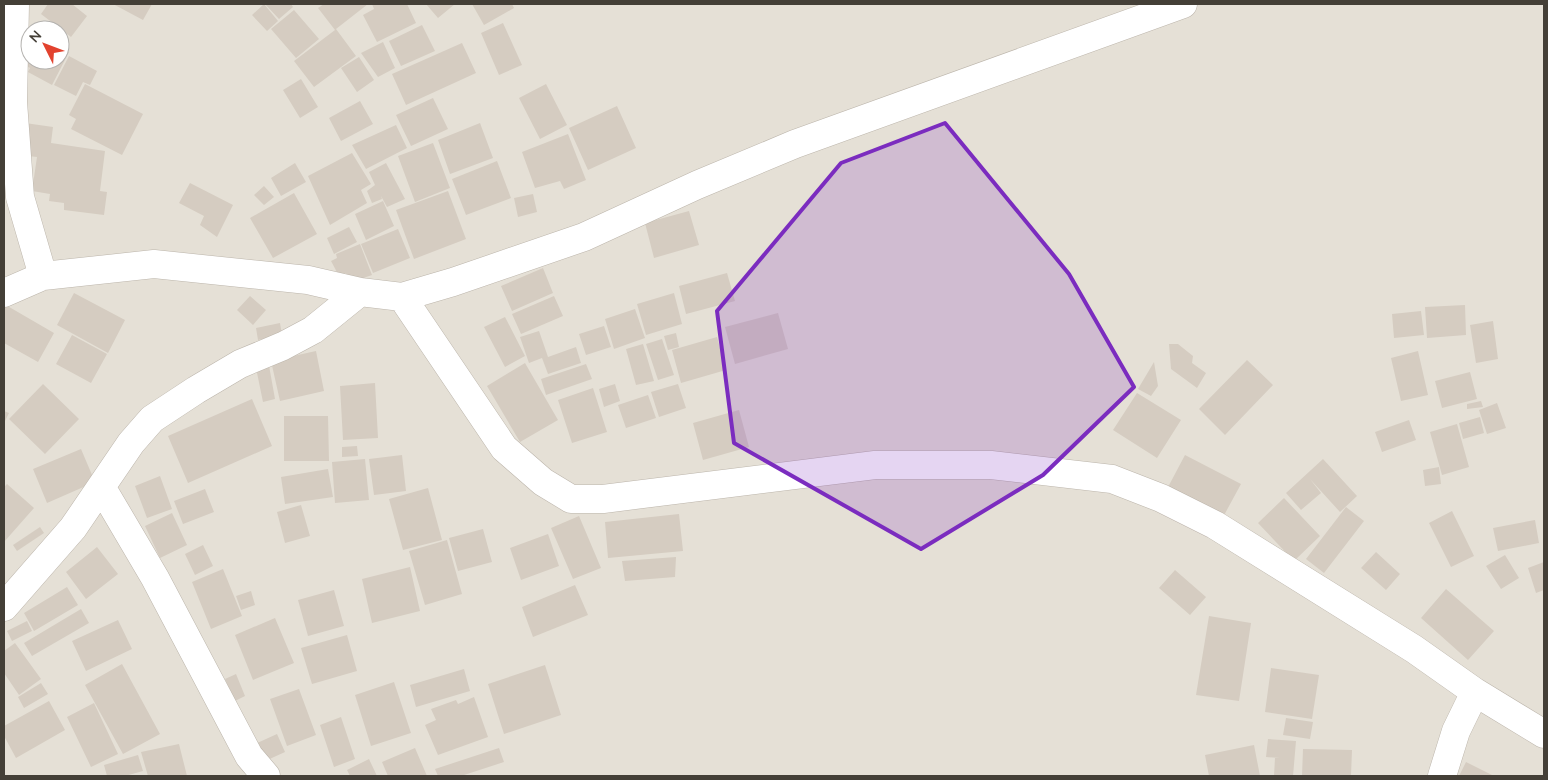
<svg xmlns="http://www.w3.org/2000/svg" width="1548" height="780" font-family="Quicksand,sans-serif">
<rect width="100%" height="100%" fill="#f2eee8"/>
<!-- residential -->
<path fill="#e5e0d6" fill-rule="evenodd" d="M4,4h1540v772h-1540zM30,30h30v30h-30z"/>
<!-- building -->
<path fill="#d5ccc1" d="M48,4h24l15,12 -16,21 -30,-23z
M113,4h39l-9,16z
M264,4l14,17 -11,10 -15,-16z
M265,4h26l2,3 -14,12z
M324,4h44l-32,25 20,27 -42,31 -20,-26 41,-31 -17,-22z
M372,4h35l9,19 -39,19 -14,-27 11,-6z
M426,4h29l-17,14z
M472,4h40l2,4 -30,17z
M294,10l25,29 -23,19 -25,-29z
M503,23l19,42 -23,10 -18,-42z
M422,25l13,26 -34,15 -12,-25z
M30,34v26h30v-12l9,4 -17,33 -24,-13 2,-4 -14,-8z
M383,42l12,26 -17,9 -17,-24z
M462,43l14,30 -70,32 -14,-31z
M69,56l28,15 -7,14 -7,-3 -7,14 -22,-11z
M359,57l15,23 -17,12 -16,-24z
M301,79l17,28 -18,11 -17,-28z
M85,84l58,30 -21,41 -51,-26 5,-10 -7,-4z
M546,84l21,41 -27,14 -21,-41z
M433,98l15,31 -37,17 -15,-31z
M360,101l13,23 -32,17 -12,-23z
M617,106l19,42 -48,22 -19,-42z
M25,123l28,4 -2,16 54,8 -5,40 7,1 -3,23 -40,-5v-7l-15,-2 1,-7 -18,-3 5,-34 -17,-2z
M480,123l13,35 -43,16 -12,-34z
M396,125l11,23 -41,21 -14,-24z
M568,134l18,46 -22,9 -4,-8 -25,7 -13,-36z
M433,143l17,45 -35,14 -17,-46z
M352,153l19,31 -10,6 6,13 -37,22 -22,-49z
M497,161l14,37 -45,17 -14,-36z
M295,163l11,19 -25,14 -10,-18z
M386,163l19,36 -18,8 -6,-11 1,3 -10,4 -5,-12 8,-6 -6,-13z
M190,183l43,22 -16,32 -17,-12 4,-9 -25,-13z
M264,186l10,11 -10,8 -10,-10z
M448,191l18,48 -52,20 -18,-49z
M294,193l23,41 -44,24 -23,-40z
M533,194l4,18 -19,5 -4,-19z
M383,201l11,25 -28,14 -11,-26z
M689,211l10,34 -45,13 -9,-35z
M349,227l8,15 -23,12 -7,-16z
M398,229l12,29 -37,15 -12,-29z
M360,244l12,31 -23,8 -3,-10 -7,3 -8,-15 6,-3 -1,-4z
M543,268l10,25 -41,18 -11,-25z
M727,273l8,28 -49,13 -7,-28z
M74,293l51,27 -17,33 -51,-28z
M674,293l8,31 -36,11 -9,-31z
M250,296l16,14 -13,15 -16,-15z
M554,296l9,20 -42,18 -9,-20z
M4,304l50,29 -16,29 -34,-19z
M1465,305l1,30 -39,3 -2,-31z
M635,309l10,29 -31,11 -9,-30z
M1421,311l3,24 -30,3 -2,-24z
M778,313l10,36 -53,15 -10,-37z
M505,317l20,39 -20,11 -21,-40z
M1493,321l5,38 -22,4 -6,-38z
M280,323l2,12 -24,5 -2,-12z
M604,326l7,21 -25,8 -7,-21z
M539,331l9,26 28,-10 5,16 -33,11 -6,-16 -13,5 -9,-26z
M676,333l3,14 -11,3 -4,-14z
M72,335l35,19 -16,29 -35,-19z
M717,337l9,33 -45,13 -9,-33z
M662,339l12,36 -16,5 -12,-36z
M643,344l11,37 -18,4 -10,-36z
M1169,344h9l15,12 -1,7 14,10 -9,15 -26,-19z
M316,351l8,40 -44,10 -9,-40z
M1418,351l10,44 -27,6 -10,-43z
M268,360l7,39 -12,3 -8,-39z
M1247,360l26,25 -48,50 -26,-26z
M1154,362l4,24 -7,10 -13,-7z
M525,363l33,57 -38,22 -33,-56z
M586,364l6,15 -46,16 -5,-16z
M1470,372l7,27 -35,9 -7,-27z
M375,383l3,55 -35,2 -3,-54z
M43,384l36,35 -34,35 -36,-35z
M615,384l5,17 -16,6 -5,-18z
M678,384l8,24 -27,9 -8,-25z
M593,388l14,44 -35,11 -14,-43z
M1137,393l44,27 -24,38 -44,-28z
M648,395l8,23 -30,10 -8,-23z
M252,399l20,47 -84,37 -20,-47z
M1481,401l2,6 -16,2v-5z
M1497,403l9,25 -19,6 -8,-24z
M739,410l10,37 -46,13 -10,-37z
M4,411l5,2 -5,10z
M284,416h44l1,45h-45z
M1480,417l4,16 -21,6 -4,-16z
M1409,420l7,20 -34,12 -7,-20z
M1457,424l12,43 -27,8 -12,-43z
M357,446l1,10 -16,1v-10z
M81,449l14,33 -48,21 -14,-34z
M402,455l4,36 -32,4 -5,-36z
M1185,455l56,29 -19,35 -55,-30z
M365,459l4,41 -34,3 -3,-41z
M1323,459l34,37 -17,16 -30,-33 11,14 -20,17 -15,-17z
M1439,467l2,17 -16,2 -2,-16z
M328,469l5,28 -48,7 -4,-27z
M160,476l12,33 -25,9 -12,-32z
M7,484l27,24 -30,34v-55z
M428,488l14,52 -39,10 -14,-51z
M205,489l9,23 -31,12 -9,-23z
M1284,498l36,38 -26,25 -36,-38z
M301,505l9,31 -25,7 -8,-31z
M1346,507l18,14 -40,52 -18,-14z
M1452,511l22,45 -23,11 -22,-44z
M172,513l15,32 -27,13 -15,-32z
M679,514l4,37 -75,7 -3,-36z
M579,516l22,52 -28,11 -22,-51z
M1535,520l4,23 -41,8 -5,-23z
M40,527l4,6 -27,18 -4,-6z
M483,529l9,33 -34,9 -9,-33z
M548,534l11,32 -38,14 -11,-32z
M447,540l15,54 -37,11 -16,-54z
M203,545l10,21 -18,9 -10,-21z
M97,547l21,27 -32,25 -20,-27z
M1376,552l24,22 -14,16 -25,-22z
M1505,555l14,23 -18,11 -15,-23z
M676,557l-1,20 -50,4 -3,-20z
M1544,562v28l-8,3 -8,-25z
M410,567l10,44 -48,12 -10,-44z
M223,569l19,47 -31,13 -19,-47z
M1175,570l31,27 -16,18 -31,-27z
M575,585l13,30 -55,22 -11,-30z
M67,587l11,18 -44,26 -10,-18z
M1446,589l48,42 -26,29 -47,-42z
M334,590l10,36 -36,10 -10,-36z
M251,591l4,14 -14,5 -5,-14z
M81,609l8,14 -57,33 -8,-13z
M1209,616l42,7 -12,78 -43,-6z
M275,618l19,45 -41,17 -18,-45z
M118,620l14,29 -46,22 -14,-30z
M27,621l5,10 -20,10 -5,-10z
M347,635l10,36 -45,13 -11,-36z
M15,643l26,36 -22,16 -15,-22v-22z
M122,664l38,70 -37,20 -38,-69z
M545,665l16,50 -57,19 -16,-50z
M1271,668l48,7 -7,44 -47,-7z
M464,669l6,22 -54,16 -6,-22z
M236,674l9,22 -10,5 -10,-22z
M394,682l17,51 -40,13 -16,-51z
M41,683l7,11 -24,14 -6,-11z
M299,689l17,46 -29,11 -17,-47z
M474,697l14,40 -50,18 -13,-30 11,-5 -5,-11 25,-9 2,4z
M49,701l16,29 -49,28 -12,-22v-10z
M94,703l24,51 -27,13 -24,-50z
M341,717l14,42 -21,8 -14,-42z
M1286,718l27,4 -3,17 -27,-4z
M277,734l8,18 -22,10 -8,-18z
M1268,739l28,2 -3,35h-19l1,-18h5l-14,-1z
M179,744l8,32h-39l-7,-24z
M1254,745l6,31h-51l-4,-21z
M415,748l12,28h-39l-6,-14z
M499,748l5,14 -43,14h-23l-3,-7z
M1303,749l49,1 -1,26h-49z
M138,755l5,16 -18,5h-18l-3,-11z
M369,759l8,17h-27l-3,-6z
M1466,762l28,14h-35z"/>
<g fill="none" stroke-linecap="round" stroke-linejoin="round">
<defs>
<path id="minor" d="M15,4l-2,98 7,95 23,79
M4,293l39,-17 111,-12 154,16 52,12 42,5 51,-15 131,-45 113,-52 98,-41 388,-140
M402,297l102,151 39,34 28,17h32l272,-34h116l121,14 49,19 54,27 199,124 61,43 69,42
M102,488l53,90 94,178 17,20
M4,607l69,-79 58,-85 21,-24 44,-29 44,-26 43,-18 30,-16 47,-38
M1442,776l14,-45 19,-39"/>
</defs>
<!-- minor casing -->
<use href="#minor" stroke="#bcb5ab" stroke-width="29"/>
<!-- minor -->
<use href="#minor" stroke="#fff" stroke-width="28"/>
</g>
<!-- marked area -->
<path fill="#7b2cbf" fill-opacity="0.2" stroke="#7b2cbf" stroke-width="4" stroke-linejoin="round" d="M945,123l124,151 65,113 -91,88 -122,74 -187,-106 -17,-132 124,-148z"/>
<!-- border -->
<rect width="1548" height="780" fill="none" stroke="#443f37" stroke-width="10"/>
<!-- north arrow -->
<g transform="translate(45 45) rotate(312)"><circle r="24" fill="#ffffff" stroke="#b4b2af"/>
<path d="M0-4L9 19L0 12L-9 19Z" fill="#e2422e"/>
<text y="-8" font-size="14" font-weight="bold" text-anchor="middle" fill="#443f37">N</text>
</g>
</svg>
